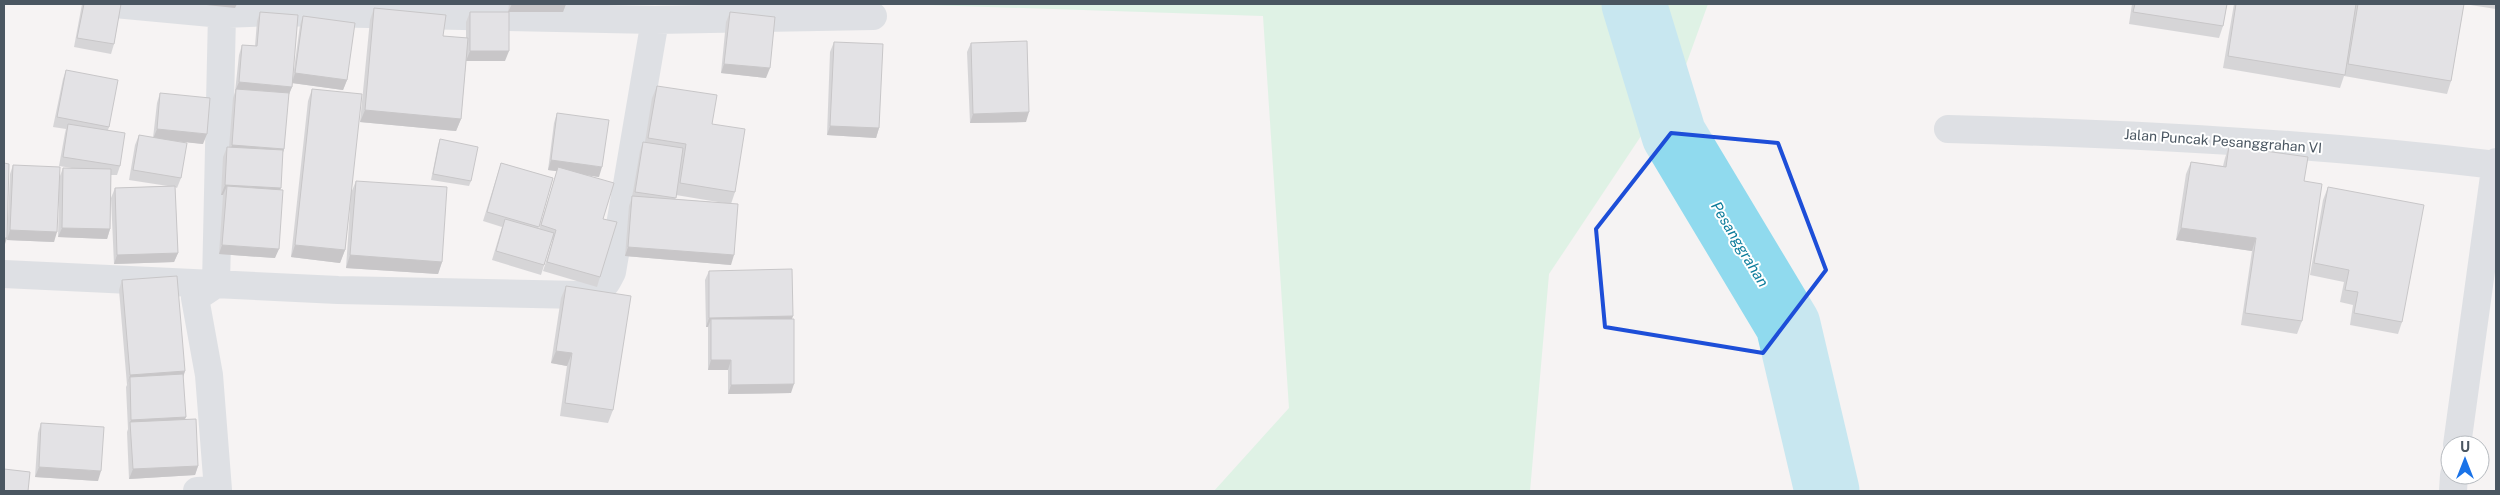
<svg xmlns="http://www.w3.org/2000/svg" width="2500" height="495" font-family="'Public Sans',sans-serif">
<rect width="100%" height="100%" fill="#f5f3f3"/>
<!-- green -->
<path fill="#c3f1d5" d="M899,4h809l-25,69 -134,201 -19,217h-316l75,-83 -26,-392z"/>
<g fill="none" stroke-linecap="round" stroke-linejoin="round">
<!-- river -->
<path stroke="#90daee" stroke-width="65" d="M1634,4l40,131 114,190 39,166"/>
<!-- street -->
<path stroke="#c1cad2" stroke-width="28" d="M115,4l107,10 52,-2 381,8 218,-4
M1948,129c184,5 366,14 548,36
M4,274l334,16 243,5c20,-3 22,-5 31,-23l43,-252
M216,284l6,-270
M2457,445l39,-283
M197,491l21,-1 -9,-115 -14,-77 21,-14
M2453,491l1,-16"/>
</g>
<!-- wall -->
<path fill="#b0b2b7" fill-rule="evenodd" d="M82,4h39l-7,40 -3,10 -37,-7z
M509,4h57l-3,8h-55z
M2132,4h95l-4,22 -4,12 -90,-14z
M2234,4h230l-13,77 -4,13 -103,-18 -4,12 -117,-20z
M2464,4h32v5z
M374,8l69,28 23,2v-16l4,-10 35,49h-39l-5,58 -5,12 -96,-9 10,-102z
M260,12l33,65 7,-52 3,-9 44,64 -4,10 -51,-7v4l-4,9 -4,53 -2,6 -7,103 -56,-4 4,-59h-2l2,-38 4,-10h2l4,-49 2,-6 4,-37 3,-10 13,1 2,-25z
M730,12l36,66 -45,-5 5,-51z
M834,42l45,86 -3,10 -49,-3 3,-83z
M971,43l55,79 -56,1 -3,-71z
M66,70l43,57 -1,3 12,36 -3,9h-6l-1,54 -3,10 -49,-2 1,-38 -5,43 -47,-2 3,-66 3,-9 47,11 3,-8h9l-13,-2 6,-33 1,-4 -13,-2 10,-48z
M657,86l55,38 23,68 -4,12v61l-106,-9 4,-50 3,-9 8,-46 3,-9h2l7,-44zM676,195l48,8 -49,-4z
M312,89l39,104 5,-12 86,81 -4,12 -92,-6 5,-74 -6,56 -5,13 -49,-6 17,-156z
M160,93l43,51 -32,-4 10,38 -4,10 -2,-1 3,66 -4,9 -60,2 -3,-66 4,-10 53,-2 -39,-6 6,-35 4,-10 14,3 4,-35z
M557,113l42,64 -11,-2 15,44 -3,58 -3,10 -54,-16 10,-31h-1l-11,35 -49,-15 10,-33 -19,-6 18,-58 52,15 -15,51h1l18,-58 -9,-1 6,-47z
M440,139l31,42 -2,5 -38,-6 7,-35z
M2229,146l75,35 -2,140 -5,13 -56,-9 11,-74 -76,-11 10,-66 5,-12 32,4 2,-8z
M2328,187l74,135 -4,12 -48,-9 3,-20 -13,-3 4,-20 -34,-7 13,-75z
M709,271l83,48 -1,74 -63,1v-24h-20v-43h-2l-1,-47z
M122,280l63,91 -2,5 2,44 13,46 -3,9 -66,4 -2,-47 1,-3 -2,-42 1,-2 -8,-95z
M566,286l47,124 -5,13 -48,-7 7,-50 -16,-3 10,-65z
M41,423l57,58 -63,-4 3,-44z"/>
<!-- shaded-wall -->
<path fill="#909195" d="M197,4h40l-2,4z
M512,4h54l-3,8h-55z
M470,51h39l-4,10h-39z
M724,64l46,4 -4,10 -45,-5z
M295,73l52,7 -4,10 -51,-7z
M239,82l53,5 -4,10 -52,-8z
M365,110l96,9 -5,12 -96,-9z
M1029,112l-3,10 -56,1 3,-9z
M830,126l49,2 -3,10 -49,-3z
M157,129l50,5 -4,10 -50,-5z
M232,145l52,4 -3,10 -52,-4z
M551,160l51,7 -3,10 -51,-7z
M225,185l56,3 -4,10 -50,-12 -4,9h-2z
M62,228l48,1 -3,10 -49,-2z
M2181,228l75,10 -4,13 -76,-11z
M10,230l47,2 -3,10 -47,-2z
M4,238h3l-3,9z
M222,245l57,4 -4,9 -56,-4z
M295,245l50,5 -5,13 -49,-6z
M628,247l106,8 -3,10 -106,-9z
M178,253l-4,9 -60,2 3,-9z
M350,255l92,7 -4,12 -92,-6z
M793,316l-3,9 -79,-6 -3,8h-2l3,-9z
M556,351l16,2 -5,13 -16,-3z
M711,360h20l-3,10h-20z
M185,371l-3,10 -52,-4 -3,8 3,-10z
M794,384l-3,9 -63,1 3,-9z
M186,417l-4,9 -52,-3 1,-3z
M198,466l-3,9 -66,4 4,-10z
M39,467l62,4 -3,10 -63,-4z"/>
<!-- building -->
<path fill="#cdcfd5" stroke="#909195" d="M84,4h37l-7,40 -37,-6z
M2135,4h92l-4,22 -90,-14z
M2236,4h120l-11,71 -117,-19z
M2358,4h106l-13,77 -103,-17z
M374,8l72,7 -3,21 25,2 -7,81 -96,-9z
M260,12l38,3 -6,72 -53,-5 3,-37 15,1z
M470,12h39v39h-39z
M730,12l45,5 -5,51 -46,-4z
M303,16l52,7 -8,57 -52,-7z
M1027,41l2,71 -56,2 -2,-71z
M834,42l49,2 -4,84 -49,-2z
M66,70l52,10 -9,47 -52,-10z
M657,86l60,9 -5,29 33,5 -10,63 -55,-9 6,-39 -38,-6z
M236,89l53,4 -5,56 -52,-4z
M312,89l50,5 -17,156 -50,-5z
M160,93l50,5 -3,36 -50,-5z
M557,113l52,7 -7,47 -51,-7z
M68,124l57,9 -5,33 -57,-9z
M139,135l48,8 -6,35 -48,-8z
M440,139l38,8 -7,34 -38,-7z
M643,142l40,6 -7,50 -41,-6z
M2229,146l79,11 -4,24 18,3 -20,137 -57,-8 11,-75 -75,-10 10,-66 35,5z
M227,147l56,3 -2,38 -56,-3z
M4,163l5,1 -2,74h-3z
M501,163l52,15 -14,49 -52,-15z
M13,165l47,2 -3,65 -47,-2z
M558,167l56,16 -11,36 14,3 -17,55 -53,-15 9,-32 -15,-5z
M63,168l48,1 -1,60 -48,-1z
M356,181l91,6 -5,75 -92,-7z
M175,186l3,67 -61,2 -2,-67z
M227,186l56,4 -4,59 -57,-4z
M2328,187l96,18 -22,117 -48,-9 4,-21 -13,-2 4,-20 -35,-7z
M632,196l106,8 -4,51 -106,-8z
M505,219l49,14 -10,32 -48,-14z
M792,269l1,47 -84,2v-47z
M177,276l8,95 -55,4 -8,-95z
M566,286l65,10 -18,114 -48,-7 7,-50 -16,-2z
M711,319h83v65l-63,1v-25h-20z
M183,374l3,43 -55,3 -1,-43z
M196,419l2,47 -65,3 -3,-47z
M41,423l63,4 -3,44 -62,-4z
M4,469l26,3 -2,19h-24z"/>
<!-- marked area -->
<path d="M0 0H2500V495H0ZM1671,133l107,10 48,127 -63,83 -158,-26 -9,-98z" fill="#f5f3f3" fill-opacity=".55" fill-rule="evenodd"/>
<path fill="none" stroke="#1d4ed8" stroke-width="4" stroke-linejoin="round" d="M1671,133l107,10 48,127 -63,83 -158,-26 -9,-98z"/>
<g text-anchor="middle" dominant-baseline="central" stroke-width="4" stroke-linejoin="round" paint-order="stroke">
<!-- street labels -->
<g font-size="14" fill="#4a5661" stroke="#fff">
<text transform="translate(2223 141) rotate(4)">Jalan Puncak Pesanggrahan VI</text>
</g>
<!-- water labels -->
<g font-size="15" font-style="italic" fill="#0c7c9b" stroke="#fff">
<text transform="translate(1740 244) rotate(59)">Pesanggrahan</text>
</g>
</g>
<!-- border -->
<rect width="2500" height="495" fill="none" stroke="#4a5661" stroke-width="10"/>
<!-- north arrow -->
<g transform="translate(2465 460)"><circle r="24" fill="#ffffff" stroke="#b7bbc0"/>
<path d="M0-4L9 19L0 12L-9 19Z" fill="#1a73e8"/>
<text y="-8" font-size="14" font-weight="bold" text-anchor="middle" fill="#4a5661">U</text>
</g>
</svg>
